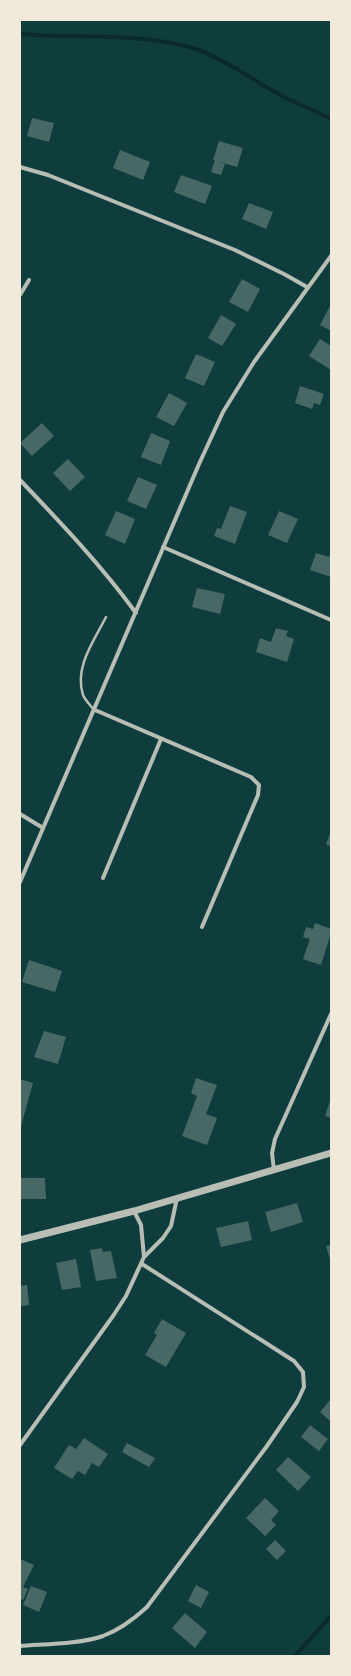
<svg xmlns="http://www.w3.org/2000/svg" width="351" height="1676" font-family="'Asap Condensed',sans-serif">
<rect width="100%" height="100%" fill="#0f3d3e"/>
<g fill="none" stroke-linecap="round" stroke-linejoin="round">
<!-- stream -->
<path stroke="#0a2a2b" stroke-width="4" d="M20,34c57,5 117,-2 173,14 31,10 62,34 91,49 15,8 32,14 47,22
M295,1656l36,-40"/>
</g>
<!-- building -->
<path fill="#486865" d="M32,118l22,5 -5,19 -22,-6z
M219,141l24,7 -6,19 -20,-6 8,3 -4,11 -10,-3 4,-12h-2z
M120,150l30,12 -7,18 -30,-12z
M181,175l31,11 -7,18 -31,-12z
M249,203l24,9 -7,17 -24,-10z
M242,279l18,10 -12,23 -19,-10z
M331,304v27l-11,-6z
M221,315l15,9 -14,22 -14,-8z
M320,339l11,7v24l-22,-14z
M196,354l19,8 -11,24 -19,-8z
M300,386l24,8 -4,11 -6,-2 -2,6 -17,-6z
M169,393l18,10 -13,23 -18,-9z
M42,423l12,13 -22,20 -12,-13z
M151,433l19,8 -9,24 -20,-8z
M68,459l17,18 -15,14 -17,-18z
M138,477l19,8 -11,24 -19,-8z
M230,506l17,6 -12,32 -21,-8 3,-8 4,1z
M116,511l19,8 -10,25 -20,-9z
M279,511l19,8 -11,24 -19,-8z
M331,552v25l-21,-7 6,-17 13,4z
M197,588l28,6 -5,20 -28,-7z
M276,628l12,3 -2,5 8,3 -7,23 -31,-10 4,-14 11,4z
M330,834l1,1v12l-5,-3z
M315,923l16,6v4l-10,32 -18,-6 7,-20 -7,-2 3,-10 7,2z
M29,960l33,11 -7,21 -33,-10z
M44,1031l22,6 -8,27 -24,-7z
M196,1078l21,7 -11,29 11,4 -10,27 -25,-9 15,-40 -6,-3z
M20,1079l13,4 -12,43 -1,-1z
M331,1098v20l-6,-2z
M20,1178h25l1,21h-26z
M297,1203l6,19 -32,10 -6,-20z
M248,1221l4,19 -31,7 -5,-19z
M331,1245v18l-5,-17z
M102,1248l1,4 8,-1 6,27 -21,3 -6,-31z
M76,1259l5,28 -19,3 -6,-27z
M27,1285l2,20 -9,1v-20z
M162,1319l24,14 -20,34 -21,-12 12,-20 -3,-2z
M331,1399v23l-11,-10z
M310,1425l18,14 -9,12 -18,-14z
M84,1438l24,16 -9,13 -7,-4 -7,12 -7,-4 -6,8 -18,-11 15,-23 7,4z
M127,1443l28,15 -6,9 -27,-15z
M288,1457l23,20 -13,14 -22,-21z
M265,1498l14,13 -8,9 5,5 -11,11 -19,-18z
M275,1540l11,11 -9,9 -11,-11z
M20,1559l14,6 -11,22 5,2 -5,11 -3,-1z
M196,1585l13,7 -8,16 -13,-7z
M31,1586l16,6 -8,20 -16,-7z
M185,1613l22,19 -12,16 -23,-20z"/>
<g fill="none" stroke-linecap="round" stroke-linejoin="round">
<!-- service -->
<path stroke="#b8beb3" stroke-width="2.5" d="M94,710c-3,-4 -9,-10 -11,-15 -9,-28 11,-54 23,-78"/>
<!-- minor -->
<path stroke="#b8beb3" stroke-width="4" d="M20,167l28,8 187,75 49,24 23,13
M20,295l9,-15
M20,480c41,43 81,85 116,133
M163,547l168,73
M95,710l156,67 8,8 -1,10 -56,132
M20,814l23,14
M103,878l58,-139
M20,882l179,-418 24,-52 31,-50 77,-106
M274,1170l-2,-17 3,-14 56,-125
M134,1211l7,14 3,32
M20,1445l93,-129 13,-20 18,-39 19,-19 8,-12 6,-28
M20,1646c25,-2 60,-2 83,-10 16,-6 31,-17 44,-29l120,-161 30,-44 7,-15 -1,-15 -9,-11 -152,-97"/>
<!-- tertiary -->
<path stroke="#b8beb3" stroke-width="7" d="M20,1240l114,-29 197,-58"/>
</g>
<!-- border -->
<rect width="351" height="1676" fill="none" stroke="#f1e9da" stroke-width="42"/>
</svg>
